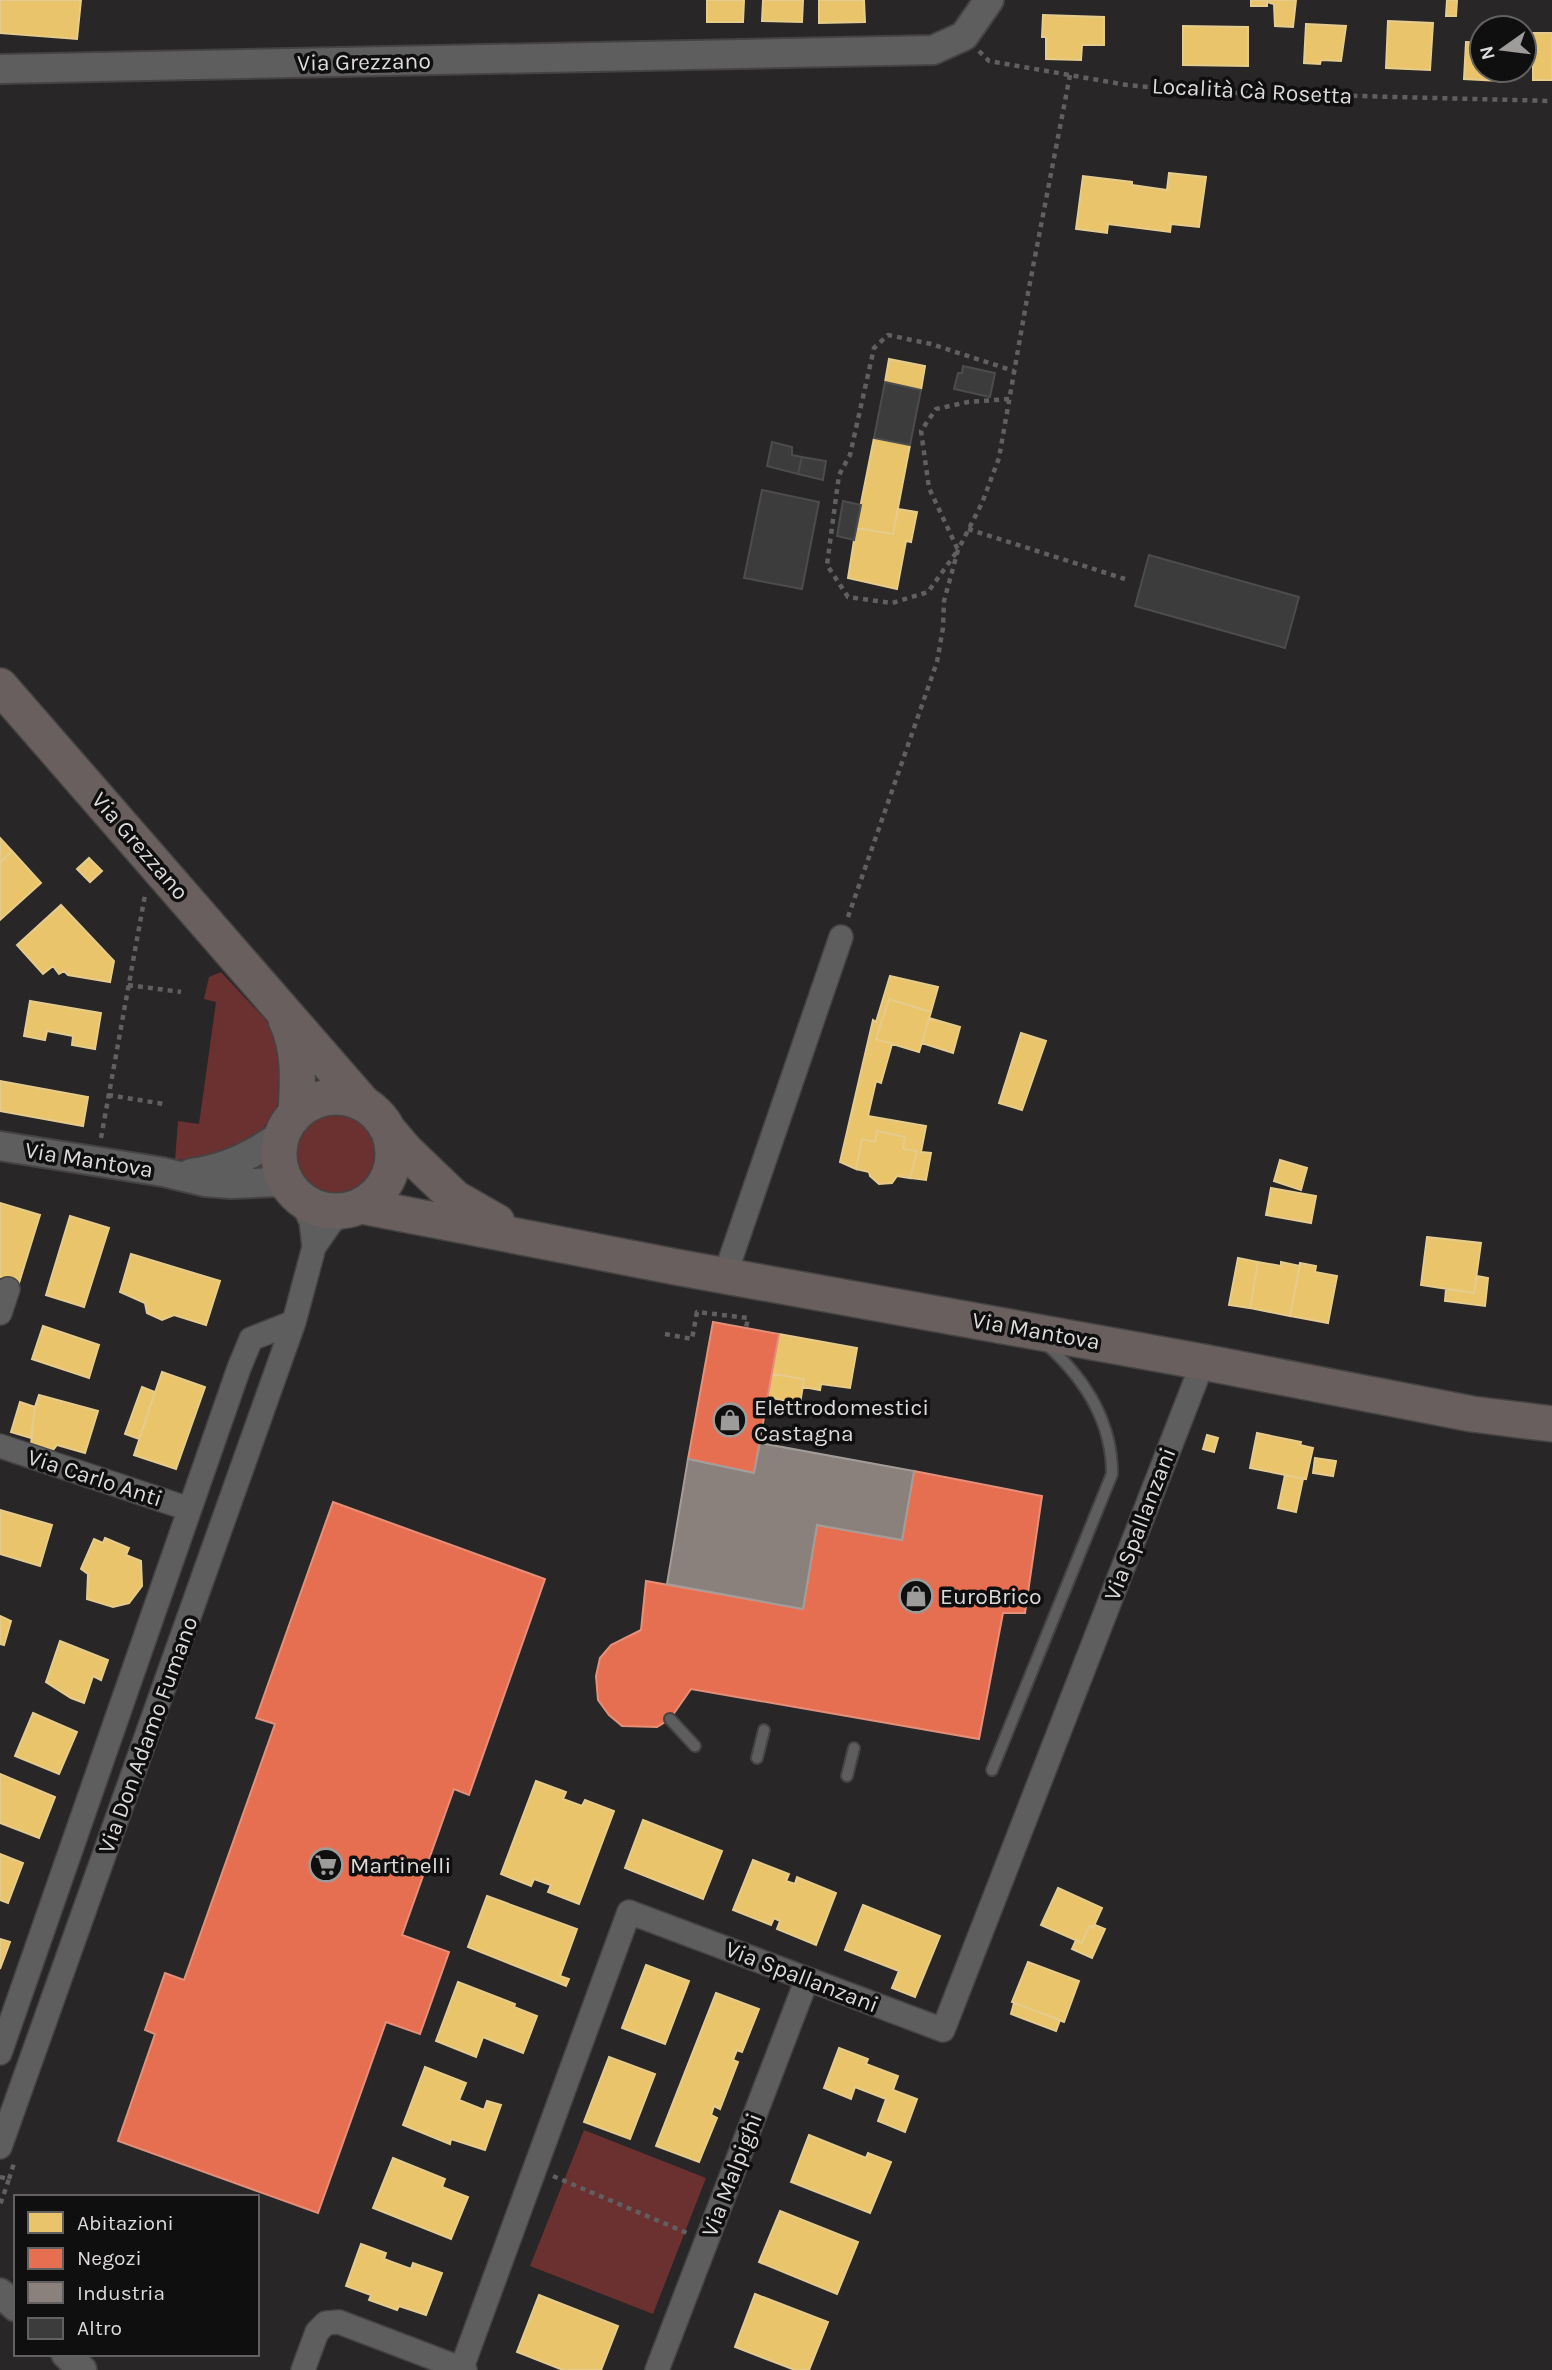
<svg xmlns="http://www.w3.org/2000/svg" width="1552" height="2370" font-family="Karla,sans-serif">
<rect width="100%" height="100%" fill="#282626"/>
<!-- green -->
<path fill="#6b3030" d="M221,972l56,60 6,58 -10,25 -17,22 -37,18 -24,4 -20,1 3,-39 21,3 17,-122 -12,-3 5,-22z
M294 1153a42 42 0 1 1 84 0a42 42 0 1 1-84 0Z
M584,2130l122,48 -53,136 -123,-48z"/>
<!-- homes -->
<path fill="#e9c46a" stroke="#e5cb8c" stroke-width="2" d="M0,0h81l-4,39 -77,-6z
M707,0h37l-1,22h-36z
M763,0h40l-1,22 -40,-1z
M819,0h45l1,22 -46,1z
M1251,0h45l-3,27 -18,-1 -1,-22 -7,-2v4h-16z
M1447,0h10l-1,16h-10z
M1043,15l61,2v28h-22l-1,15 -35,-1v-22h-4z
M1388,21l45,2 -3,47 -44,-2z
M1306,24l40,2 -5,35 -20,-1 -1,4 -16,-1z
M1183,26l65,1v39l-65,-1z
M1533,33h19v47h-19z
M1466,42l16,1v27h19l-1,11 -36,-2z
M1169,173l37,4 -7,50 -28,-3 -1,8 -62,-8 -1,9 -31,-4 7,-53 49,6v3l35,5z
M889,359l36,7 -4,24 -36,-8z
M874,438l36,7 -17,89 -37,-6z
M898,509l19,3 -6,30 -5,-1 -9,48 -49,-11 8,-50 37,6z
M0,838l12,13 -12,12z
M12,851l29,32 -41,37v-57z
M89,858l13,13 -12,11 -13,-13z
M61,905l53,56 -4,21 -42,-7 -4,-4 -5,3 -6,-8 -10,8 -26,-29z
M890,976l48,11 -7,25 -42,-13 -13,40 16,5 -11,39 -5,-2 -8,35 58,10 -5,26 10,1 -5,27 -16,-2 7,-27 -14,-2 2,-12 -28,-6 -2,11 -13,-3 -6,30 -16,-7 33,-142 3,2z
M889,999l42,13 -12,40 -43,-13z
M30,1001l71,12 -6,36 -23,-4 1,-9 -26,-5 -2,9 -21,-4z
M929,1018l31,9 -7,26 -31,-10z
M1021,1033l25,8 -24,69 -23,-7z
M0,1081l88,16 -5,29 -83,-15z
M877,1131l28,6 -2,12 14,2 -7,27 -13,-2 -5,7 -13,1 -9,-8 -1,-4 -13,-3 6,-30 13,3z
M1280,1160l27,8 -6,22 -27,-9z
M1271,1188l45,8 -5,27 -45,-8z
M0,1203l40,12 -21,68 -19,-6z
M70,1216l39,12 -25,79 -38,-12z
M1427,1237l54,6 -7,50 -53,-8z
M131,1254l89,27 -14,44 -32,-10 -12,5 -15,-7 -2,-10 -25,-11z
M1238,1258l20,4 -8,46 -21,-3z
M1258,1262l23,4v-4l19,4 -10,50 -40,-8z
M1300,1263l16,3 -1,6 22,4 -9,47 -38,-7z
M1477,1276l11,2 -3,28 -40,-5 1,-12 28,4z
M43,1326l56,19 -10,33 -57,-19z
M779,1334l78,14 -7,40 -29,-4 -1,6 -17,-3 1,-8 -32,-5z
M162,1372l43,15 -29,82 -42,-14z
M772,1374l32,5 -4,25 -32,-7z
M142,1387l13,5 -16,47 -14,-5z
M39,1395l59,16 -13,42 -28,-8 -4,5 -22,-6 4,-37z
M20,1402l15,5 -4,31 -20,-6z
M1257,1433l44,9 -1,3 13,3 -7,31 -56,-11z
M1207,1435l11,3 -4,14 -11,-3z
M1315,1458l21,3 -3,15 -20,-3z
M1285,1475l18,4 -7,33 -18,-4z
M0,1510l52,15 -12,41 -40,-12z
M105,1538l24,10 -3,7 15,6 1,25 -13,17 -16,4 -26,-8 1,-25 -7,-5 13,-30 9,4z
M0,1616l11,5 -7,24 -4,-1z
M60,1641l48,19 -7,20 -8,-4 -9,27 -13,-5 -25,-16z
M33,1713l44,19 -18,42 -44,-18z
M0,1774l55,23 -16,41 -39,-15z
M536,1781l30,11 -3,7 19,7 3,-6 29,11 -35,93 -31,-12 3,-7 -17,-6 -3,7 -30,-12z
M643,1820l79,31 -19,48 -78,-31z
M0,1854l23,9 -15,40 -8,-3z
M753,1860l36,14 -3,7 9,3 2,-7 39,16 -20,52 -39,-16 3,-8 -6,-3 -3,7 -38,-15z
M1058,1888l44,20 -9,20 -4,-2 -7,17 -41,-18z
M487,1896l90,33 -17,47 9,3 -3,7 -98,-39z
M863,1905l77,31 -25,61 -23,-9 7,-17 -54,-21z
M1095,1925l10,4 -13,29 -20,-9 4,-9 6,3 7,-17 4,2z
M0,1939l10,3 -10,27z
M1028,1962l51,19 -15,41 -52,-20z
M646,1965l43,16 -24,63 -43,-16z
M458,1982l57,22 -1,3 23,9 -14,37 -40,-16 -7,20 -40,-16z
M716,1993l43,16 -17,43 -5,-2 -4,10 5,2 -18,47 -6,-3 -3,9 6,3 -18,44 -43,-16z
M1014,2003l46,17 -4,11 -45,-17z
M839,2048l29,11 -2,5 32,12 -5,14 24,9 -12,33 -27,-11 8,-22 -31,-12 -4,12 -27,-11z
M609,2057l46,17 -25,65 -46,-17z
M425,2067l41,16 -7,17 25,10 3,-9 14,4 -16,45 -34,-11 -1,5 -47,-19z
M809,2135l57,23 2,-5 23,9 -21,51 -79,-31z
M393,2158l52,21 -3,8 26,10 -17,42 -78,-31z
M780,2211l78,31 -21,52 -78,-32z
M361,2244l25,9 -2,6 27,10 2,-6 29,10 -16,42 -27,-9 -2,4 -28,-10 2,-5 -25,-9z
M755,2294l73,28 -19,48h-14l-60,-23z
M539,2295l79,31 -17,44h-38l-46,-18z"/>
<!-- shops -->
<path fill="#e76f51" stroke="#e48f7a" stroke-width="2" d="M713,1322l66,12 -25,139 -66,-14z
M914,1471l128,25 -17,117h-22l-24,126 -288,-50 -21,30 -13,8 -35,-1 -13,-11 -11,-15 -2,-24 4,-18 11,-13 30,-15 5,-49 157,28 14,-84 85,15z
M333,1502l212,77 -76,216 -15,-6 -52,146 47,17 -29,82 -34,-12 -68,191 -200,-72 37,-107 -10,-4 20,-57 19,7 91,-256 -19,-6z"/>
<!-- industry -->
<path fill="#8a817c" stroke="#a39c98" stroke-width="2" d="M760,1443l154,28 -12,69 -85,-15 -14,84 -136,-25 21,-125 66,14z"/>
<!-- building -->
<path fill="#3d3c3c" stroke="#4d4c4c" stroke-width="2" d="M963,366l32,7 -5,24 -36,-8 4,-16h4z
M885,382l36,8 -11,55 -36,-7z
M772,442l20,5v8l10,2 -4,17 -31,-8z
M802,457l24,4 -3,19 -25,-6z
M762,490l57,12 -17,87 -58,-11z
M843,501l18,4 -7,35 -17,-4z
M1149,555l150,42 -14,51 -150,-42z"/>
<g fill="none" stroke-linecap="round" stroke-linejoin="round">
<defs>
<path id="service" d="M670,1719l25,27
M757,1758l7,-28
M992,1770l120,-296c0,-52 -27,-95 -65,-129
M847,1776l7,-28"/>
<path id="minor" d="M314,1247l18,-26 24,-13
M725,1275l116,-338
M0,1313l8,-24
M0,1446l189,63
M0,2053l239,-685 12,-29 43,-17
M0,2147l294,-825 20,-75 -3,-26 -12,-24
M303,2370l14,-38 9,-9 13,-1 126,48
M461,2370l168,-458 314,118 260,-668
M657,2370l150,-391"/>
<path id="tertiary" d="M0,69l933,-19 31,-14 25,-36
M0,1146l163,26 42,10 26,2 44,-2 14,5
M191,1173c36,-5 62,-18 91,-39
M0,2293l16,14
M66,2354l16,16"/>
<path id="primary" d="M0,686l363,417
M286,1020c14,29 12,61 10,92
M279 1154a57 57 0 1 1 114 0a57 57 0 1 1-114 0Z
M389,1131l17,20 49,47 42,24
M362,1206l314,61 527,95 269,52 80,10"/>
</defs>
<!-- service casing -->
<use href="#service" stroke="#464343" stroke-width="14"/>
<!-- minor casing -->
<use href="#minor" stroke="#464343" stroke-width="26"/>
<!-- tertiary casing -->
<use href="#tertiary" stroke="#464343" stroke-width="32"/>
<!-- primary casing -->
<use href="#primary" stroke="#464343" stroke-width="38"/>
<!-- path -->
<path stroke="#616060" stroke-width="4.5" stroke-dasharray="5 5" stroke-linecap="butt" d="M979,51l10,10 138,24 76,7 349,9
M1009,399l-41,3 -32,7 -15,22 8,57 29,62 -30,42 -36,11 -44,-6 -21,-32 12,-90 11,-20 24,-107 14,-13 43,9 83,27
M968,529l157,50
M848,917l89,-255 6,-34 1,-27 14,-51 24,-47 17,-45 29,-165 42,-218
M128,985l53,7
M108,1095l56,9
M101,1138l44,-243
M665,1334l27,5 5,-27 51,6 -2,10
M553,2176l134,57
M0,2177l9,2 -9,26
M9,2179l5,-16"/>
<!-- service -->
<use href="#service" stroke="#5f5e5e" stroke-width="10"/>
<!-- minor -->
<use href="#minor" stroke="#5f5e5e" stroke-width="23"/>
<!-- tertiary -->
<use href="#tertiary" stroke="#5f5e5e" stroke-width="28"/>
<!-- primary -->
<use href="#primary" stroke="#685f5e" stroke-width="35"/>
</g>
<!-- icons -->
<defs>
<symbol id="shop-ring" viewBox="-11 -11 22 22"><circle r="9.5" fill="#100f0f" stroke="#9e9b9b" stroke-width="1.5"/><path d="M-5-2.5h2.3a2.7 3.5 0 0 1 5.4 0H5L5.5 6h-11ZM-1.5-2.5h3a1.5 2.3 0 0 0-3 0Z" fill="#9e9b9b"/></symbol>
<symbol id="supermarket-ring" viewBox="-11 -11 22 22"><circle r="9.5" fill="#100f0f" stroke="#9e9b9b" stroke-width="1.5"/><path d="M-6-5.5h2.5l.6 2H6L4.5 2H-2.5L-4.4-4H-6ZM-1.5 3.2a1.3 1.3 0 1 0 .1 0ZM3 3.2a1.3 1.3 0 1 0 .1 0Z" fill="#9e9b9b"/></symbol>
</defs>
<g fill-rule="evenodd">
<use href="#shop-ring" x="711" y="1401" width="38" height="38"/>
<use href="#shop-ring" x="897" y="1577" width="38" height="38"/>
<use href="#supermarket-ring" x="307" y="1846" width="38" height="38"/>
</g>
<g text-anchor="middle" dominant-baseline="central" stroke-width="7" stroke-linejoin="round" paint-order="stroke">
<!-- street labels -->
<g font-size="23" fill="#dddada" stroke="#100f0f">
<text transform="translate(364 62) rotate(-1)">Via Grezzano</text>
<text transform="translate(1252 91) rotate(3)">Località Cà Rosetta</text>
<text transform="translate(140 846) rotate(49)">Via Grezzano</text>
<text transform="translate(89 1160) rotate(9)">Via Mantova</text>
<text transform="translate(1036 1331) rotate(10)">Via Mantova</text>
<text transform="translate(95 1478) rotate(18)">Via Carlo Anti</text>
<text transform="translate(1140 1524) rotate(-69)">Via Spallanzani</text>
<text transform="translate(148 1735) rotate(-70)">Via Don Adamo Fumano</text>
<text transform="translate(802 1977) rotate(21)">Via Spallanzani</text>
<text transform="translate(732 2175) rotate(-69)">Via Malpighi</text>
</g>
<!-- poi labels -->
<g font-size="23" fill="#dddada" stroke="#100f0f" text-anchor="start">
<text x="754" y="1407">Elettrodomestici<tspan x="754" dy="26">Castagna</tspan></text>
<text x="940" y="1596">EuroBrico</text>
<text x="350" y="1865">Martinelli</text>
</g>
</g>
<!-- legend -->
<rect x="14" y="2195" width="245" height="161" fill="#100f0f" stroke="#626060" stroke-width="2"/>
<rect x="28" y="2212" width="35" height="21" fill="#e9c46a" stroke="#626060" stroke-width="2"/>
<text x="77" y="2230" font-size="21" fill="#dddada">Abitazioni</text>
<rect x="28" y="2248" width="35" height="21" fill="#e76f51" stroke="#626060" stroke-width="2"/>
<text x="77" y="2265" font-size="21" fill="#dddada">Negozi</text>
<rect x="28" y="2282" width="35" height="21" fill="#8a817c" stroke="#626060" stroke-width="2"/>
<text x="77" y="2300" font-size="21" fill="#dddada">Industria</text>
<rect x="28" y="2318" width="35" height="21" fill="#3d3c3c" stroke="#626060" stroke-width="2"/>
<text x="77" y="2335" font-size="21" fill="#dddada">Altro</text>
<!-- north arrow -->
<g transform="translate(1503 49) rotate(256)"><circle r="33" fill="#100f0f" stroke="#626060" stroke-width="2"/>
<path d="M0-5L12 26L0 18L-12 26Z" fill="#9e9b9b"/>
<text y="-10" font-size="19" font-weight="bold" text-anchor="middle" fill="#dddada">N</text>
</g>
</svg>
